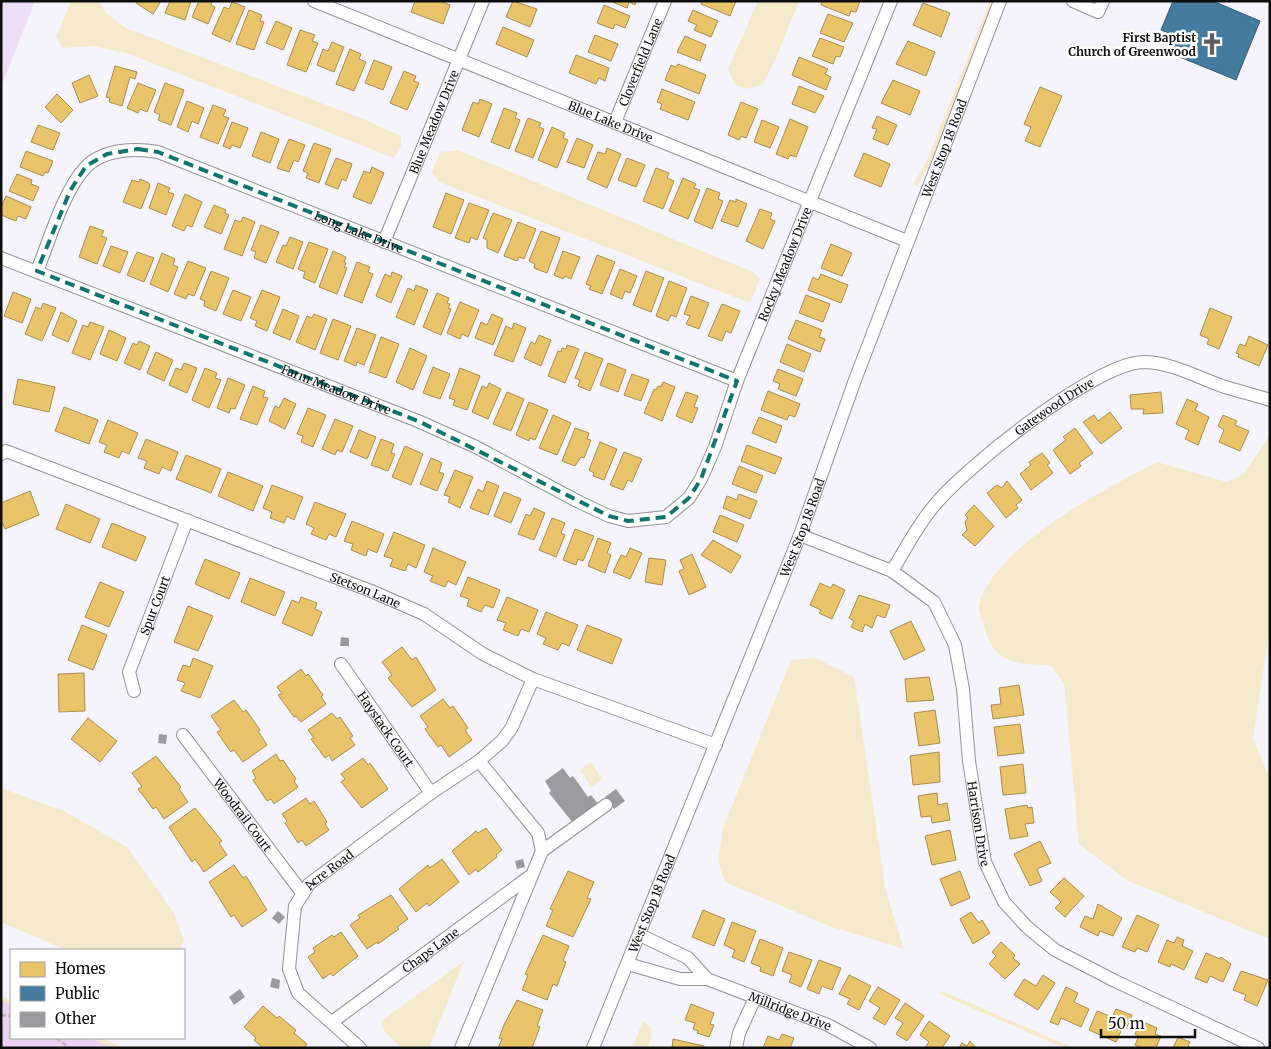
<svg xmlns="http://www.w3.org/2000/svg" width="1271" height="1049" font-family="Merriweather,serif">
<rect width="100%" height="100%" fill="#f5f4fc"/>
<!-- green -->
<path fill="#ebd4f1" d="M1,998l10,5v35h84l24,10h-118z"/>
<!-- pitch -->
<path fill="#eddef5" d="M1,1h34l-34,86z"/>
<!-- water -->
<path fill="#f4eacb" d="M71,1h28l7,12 20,15 237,91 38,17v10l-7,12 -265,-104 -36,-8 -30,2 -7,-11z
M758,1h41l-20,50 -16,33 -16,5 -13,-5 -6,-15z
M458,150l295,122 7,7 -10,24 -311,-121 -7,-10 8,-20z
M1270,435v191l-17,112 17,41v160l-142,-58 -49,-37 -15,-161 -13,-17c-35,-4 -57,0 -67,-40 -2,-6 -6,-16 -5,-22 17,-59 126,-115 178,-142l70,20 16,-7z
M815,658l39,19 32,215 18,57 -75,-23 -104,-44 -7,-21 5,-33 68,-168z
M591,762l11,17 -11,8 -11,-17z
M1,788l63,23 63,36 47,66 10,28 -5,9h-113l-65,-28z
M464,961l-35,87h-27l-17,-16 -3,-9 2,-4z
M643,1021l9,8 -3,19h-17z"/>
<!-- homes -->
<path fill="#e9c46a" stroke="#a78d4e" d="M137,1h24l-8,13 -17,-11z
M170,1h21l-6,19 -20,-7z
M199,1h13l-1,4 4,2 -7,17 -16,-7z
M415,1h25l10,4 -7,19 -32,-12z
M513,1l24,8 -7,18 -24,-10z
M610,1h26l-1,4 -6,-3 -2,6z
M703,1h33l-6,15 -29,-12z
M822,1h38l-4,11 -5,-1 -2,5 -28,-11z
M232,2l13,5 -15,35 -18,-8 12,-27 5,2z
M923,3l27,10 -9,24 -28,-12z
M604,5l26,11 -5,12 -10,-4 -2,5 -16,-6z
M249,10l13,5 -2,6 4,1 -10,28 -18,-6z
M693,10l25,11 -7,16 -17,-7 3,-5 -9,-4z
M828,14l25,9 -9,19 -24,-9z
M276,21l16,7 -9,22 -17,-7z
M503,27l31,13 -7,17 -31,-13z
M300,30l15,5 -3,6 6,2 -12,29 -19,-7z
M595,35l23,9 -7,17 -23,-9z
M685,36l21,9 -6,16 -23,-9z
M820,38l24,9 -4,10 -4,-1 -3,8 -21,-8z
M908,41l27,11 -9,24 -30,-12z
M332,42l12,5 -10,25 -17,-7 6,-16 5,2z
M350,49l11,5 -2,5 7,3 -12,29 -18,-7z
M576,55l33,13 -4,13 -6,-3 -3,6 -27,-11z
M799,57l29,12 -3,5 6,3 -5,13 -34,-15z
M374,60l18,7 -9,23 -18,-7z
M678,64l28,11 -7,19 -34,-14 6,-15 5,2z
M115,66l22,6 -2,7 -5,-2 -8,29 -13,-4 1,-4 -4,-1z
M404,71l12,5 -2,5 5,2 -12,27 -17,-7z
M89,75l9,21 -18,7 -8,-20z
M893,80l27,11 -10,24 -29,-12z
M138,83l18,7 -9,22 -7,-3 -2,4 -11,-5z
M165,83l19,7 -13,35 -13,-5 2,-5 -6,-3z
M799,86l25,10 -9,17 -23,-9z
M1040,87l22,9 -22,51 -15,-6 6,-14 -7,-3z
M662,89l33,13 -7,18 -28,-11 2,-5 -5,-2z
M57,94l16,16 -12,13 -16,-16z
M480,99l12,5 -13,33 -17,-7 11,-28 5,2z
M187,101l17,7 -6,16 -6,-3 -4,11 -11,-5z
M741,102l17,7 -12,29 -5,-2 -2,4 -11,-5z
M213,105l13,5 -3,6 6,2 -11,26 -18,-7z
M504,108l13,5 -2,5 5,2 -11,29 -18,-7z
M877,116l20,9 -9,20 -15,-6 4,-10 -5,-1z
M528,118l13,5 -2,4 5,2 -11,29 -18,-7z
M790,119l18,8 -12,30 -6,-2 -2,4 -12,-5z
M762,120l17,7 -9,21 -16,-6z
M232,122l16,6 -8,20 -8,-3 -2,4 -7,-3z
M38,125l22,8 -7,17 -22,-8z
M552,127l13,6 -2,5 5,2 -11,28 -19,-8z
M261,132l18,7 -9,24 -18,-7z
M577,138l16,7 -9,23 -17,-6z
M289,139l16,6 -7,17 -4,-2 -5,12 -12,-4z
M314,143l17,6 -12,34 -13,-5 2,-5 -5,-2z
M607,148l14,6 -14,34 -20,-9 11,-27 7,2z
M26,151l27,10 -5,12 -3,-1 -2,4 -23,-9z
M864,153l26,11 -9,23 -27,-11z
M336,158l16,6 -6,17 -4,-2 -4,10 -13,-5z
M627,158l18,7 -9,22 -18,-7z
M372,167l12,6 -13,31 -18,-7 11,-26 6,2z
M656,168l13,5 -2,5 7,3 -11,28 -20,-8z
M17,174l15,6 -1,4 8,3 -6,14 -24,-10z
M683,178l13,6 -2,4 6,2 -12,29 -19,-8z
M140,179l9,4 1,3 -9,23 -18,-7 9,-22 7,2z
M158,183l12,5 -2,4 6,2 -8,21 -17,-7z
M707,188l13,5 -2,6 5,2 -11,28 -18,-8z
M446,193l18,7 -13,34 -18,-7z
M185,194l17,8 -10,25 -5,-2 -3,6 -12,-5z
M6,196l25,11 -5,12 -8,-3 -2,5 -15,-6v-8z
M736,199l11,5 -9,23 -17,-6 9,-21 6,2z
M469,203l20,7 -12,30 -6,-3 -2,6 -14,-5z
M214,205l12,5 -1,3 4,2 -8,19 -17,-7z
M760,209l12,4 -2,6 5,2 -12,28 -17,-8z
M493,213l19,7 -14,33 -11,-5v-8l-4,-2z
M243,217l12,5 -13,34 -18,-7 11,-29 6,2z
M518,222l18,7 -12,30 -5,-2 -2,4 -13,-5z
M261,225l18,7 -13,31 -12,-5 2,-6 -5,-2z
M90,226l14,5 -3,5 6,2 -10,26 -18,-7z
M541,231l19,7 -13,35 -13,-5 1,-4 -6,-3z
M290,237l13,5 -10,27 -17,-7 7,-17 3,1z
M309,242l19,7 -13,34 -12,-5 2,-6 -7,-3z
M831,244l21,9 -10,23 -21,-8z
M111,246l17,6 -8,21 -17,-7z
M333,251l13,6 -2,5 2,1 -2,4 3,1 -10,26 -18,-7z
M563,251l17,6 -9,22 -6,-3 -2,3 -9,-4z
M137,252l17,6 -10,24 -17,-7z
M162,253l13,6 -2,6 5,2 -10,25 -18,-8z
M597,255l18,7 -13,32 -13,-5 2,-3 -5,-2z
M188,261l18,7 -12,28 -6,-2 -2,5 -12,-5z
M357,262l13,5 -2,5 5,2 -11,29 -18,-7z
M620,269l17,7 -7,17 -5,-2 -3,8 -12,-5z
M211,271l18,7 -13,33 -12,-5 1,-5 -5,-2z
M646,271l18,7 -13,34 -18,-7z
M392,272l10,4 -11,27 -15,-7 9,-22 6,3z
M821,274l27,11 -7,18 -33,-13 5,-13 5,3z
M669,281l18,7 -11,29 -5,-2 -3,6 -12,-5z
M416,285l12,5 -14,35 -18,-8 12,-29 6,3z
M233,290l18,7 -10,24 -18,-7z
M262,290l18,7 -13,34 -12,-5 2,-5 -7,-3z
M13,292l18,7 -9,24 -18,-7z
M437,293l12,5 -2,5 3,1 -2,4 3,1 -10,26 -18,-8z
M806,295l24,9 -7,18 -24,-9z
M691,296l18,7 -10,26 -13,-5 4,-8 -6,-2z
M460,302l19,8 -11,27 -6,-3 -2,5 -13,-6z
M43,303l13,5 -14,33 -17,-7 11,-27 5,2z
M722,304l18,7 -9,22 -5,-2 -4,10 -14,-5z
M1210,308l22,9 -13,32 -12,-5 2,-5 -9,-4z
M283,309l16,7 -9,24 -17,-7z
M61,312l16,9 -9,21 -16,-7z
M314,314l13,5 -12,31 -19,-8 11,-26 5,2z
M492,314l11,5 -10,26 -18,-7 6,-16 6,3z
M333,319l18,7 -13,34 -18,-7z
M796,320l26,10 -3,7 6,2 -5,13 -32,-13z
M90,322l14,5 -14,33 -18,-7 11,-28 5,2z
M514,323l12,5 -13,34 -19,-7 12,-29 6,3z
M357,328l19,7 -12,30 -7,-3 -1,4 -12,-5z
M109,330l17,8 -9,23 -17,-7z
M539,335l12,5 -10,26 -17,-8 7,-16 4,2z
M1249,336l19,9 -9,21 -21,-9 1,-3 -3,-1 4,-9 5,2z
M381,337l18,7 -13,34 -17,-6z
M139,341l11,5 -10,24 -16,-7 9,-20 4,2z
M787,344l24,10 -7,18 -24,-10z
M567,345l12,4 -14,34 -17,-7 10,-25 3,1 1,-4 4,1z
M410,348l17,8 -14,34 -17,-8z
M156,352l17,8 -9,21 -17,-8z
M585,352l18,7 -13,32 -12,-5 2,-6 -5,-2z
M184,363l13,5 -10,25 -18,-8 7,-17 5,2z
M608,363l18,7 -8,22 -18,-7z
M433,367l17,7 -10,25 -17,-6z
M205,368l12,5 -2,5 6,2 -12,28 -17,-8z
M460,368l20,8 -13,34 -14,-5 2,-5 -6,-2z
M778,369l25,10 -7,17 -18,-7 2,-5 -7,-3z
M632,374l17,6 -8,21 -17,-6z
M228,378l17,7 -10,24 -4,-1 -2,5 -12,-5z
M18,379l37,8 -6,25 -36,-8z
M663,382l12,5 -13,34 -18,-8 10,-24 2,1 2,-4 3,1z
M489,383l12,6 -13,30 -16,-7 10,-26 5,2z
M253,386l12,5 -2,6 5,1 -11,27 -17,-6z
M768,391l32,13 -5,13 -6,-2 -2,5 -26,-10z
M507,392l17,7 -13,32 -18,-7z
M686,392l12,4 -4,11 4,1 -6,15 -16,-7z
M1161,392l2,21 -20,1 1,-5h-13l-1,-14z
M284,398l12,6 -11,25 -16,-8 6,-15 4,2z
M1187,399l11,5 -3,6 14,7 -11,28 -13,-6 4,-9 -13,-6z
M529,402l19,8 -13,30 -5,-2 -1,3 -13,-6z
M64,407l34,13 -9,24 -34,-13z
M308,408l18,7 -13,32 -12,-5 2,-6 -6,-2z
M1110,412l12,16 -21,16 -18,-22 11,-7 4,6z
M553,415l18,8 -14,32 -18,-7z
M1223,415l14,6 -2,4 14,6 -9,20 -21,-9 5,-12 -6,-4z
M759,417l23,9 -6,17 -24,-10z
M335,419l18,7 -11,26 -5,-2 -2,5 -13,-6z
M108,420l30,13 -9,21 -7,-3 -3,7 -15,-6 3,-7 -8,-3z
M575,428l14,5 -2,6 4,1 -7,18 -3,-1 -6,9 -13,-5z
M1075,428l18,25 -14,10 2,3 -11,8 -17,-24 13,-10 -3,-3z
M359,430l17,7 -9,22 -17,-7z
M146,439l32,13 -7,19 -9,-4 -3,7 -15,-6 3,-7 -9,-3z
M381,439l13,5 -3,9 4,1 -7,17 -17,-6z
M600,442l17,7 -13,31 -11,-4 1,-3 -5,-3z
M747,445l35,13 -7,16 -34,-13z
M405,446l18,8 -12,31 -19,-8z
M624,452l18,7 -10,23 -4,-2 -5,10 -13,-5z
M1042,453l8,10 -3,2 6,8 -22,17 -11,-16 11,-9 -2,-3z
M186,455l35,14 -10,24 -35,-14z
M431,458l11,5 -3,9 5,2 -7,17 -17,-7z
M739,466l24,10 -7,17 -24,-9z
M455,470l18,7 -13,31 -12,-6 2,-5 -6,-2z
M228,472l35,14 -10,25 -35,-15z
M487,481l12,5 -11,29 -18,-7 8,-19 5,3z
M1007,481l15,19 -6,5 2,3 -12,10 -19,-25 10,-8 5,3z
M272,485l31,12 -9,23 -7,-4 -3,7 -14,-5 2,-6 -9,-4z
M30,491l9,24 -34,14 -4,-9v-17z
M504,492l17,7 -10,24 -17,-7z
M739,494l18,7 -7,18 -27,-11 4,-12 10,4z
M315,502l31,12 -10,23 -7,-3 -3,6 -15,-6 3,-6 -8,-4z
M66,504l34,15 -10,24 -34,-14z
M974,505l20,21 -19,20 -13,-11 5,-5 -2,-8 3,-4 -3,-3z
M534,508l11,5 -11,27 -16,-6 8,-20 4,2z
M720,515l24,10 -7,17 -24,-10z
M552,518l13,5 -4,10 4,2 -9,22 -17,-7z
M352,521l32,13 -7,19 -9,-4 -2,7 -15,-6 2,-6 -9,-3z
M112,523l34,14 -10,24 -34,-14z
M575,529l19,7 -11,25 -5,-2 -2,6 -13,-5z
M394,532l31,13 -9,23 -8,-4 -3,7 -15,-5 3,-7 -9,-3z
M598,538l13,5 -4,10 4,2 -6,18 -17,-7z
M713,540l28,16 -10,17 -30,-18z
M433,548l33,14 -10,23 -8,-4 -3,6 -15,-6 3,-5 -9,-4z
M630,548l12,5 -12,26 -17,-7 8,-17 5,2z
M692,554l14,33 -17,8 -10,-24 5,-2 -4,-9z
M649,558l17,2 -4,25 -17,-3z
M205,559l35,14 -11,26 -34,-15z
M468,577l32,13 -7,18 -8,-3 -4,7 -14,-6 2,-7 -9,-3z
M250,578l35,14 -10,24 -34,-14z
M100,582l24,10 -15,35 -24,-10z
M820,583l11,5 2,-4 12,6 -13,29 -13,-6 2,-3 -11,-5z
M859,595l31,10 -5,13 -8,-3 -5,13 -7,-4 -3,8 -11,-5 3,-6 -5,-3z
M301,597l16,6 -2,6 7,3 -10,24 -30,-13 10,-23 7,3z
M507,597l31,13 -9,22 -8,-3 -3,7 -15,-6 3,-7 -9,-3z
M188,606l25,10 -15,35 -24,-9z
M546,612l32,13 -9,21 -7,-3 -4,7 -15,-6 3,-6 -9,-4z
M911,621l14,29 -21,10 -14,-29z
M82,625l25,10 -14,35 -25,-10z
M587,625l35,14 -10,25 -35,-14z
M402,647l10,13 4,-3 20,33 -24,17 -24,-29 4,-3 -10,-13z
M193,658l20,8 -13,32 -19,-7 4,-8 -8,-3 6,-15 7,2z
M301,669l5,7 2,-2 15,21 -2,2 5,7 -25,18 -5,-6 -2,1 -16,-22 4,-1 -5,-7z
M84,673l1,38 -26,1 -1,-38z
M929,677l5,23 -27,2 -2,-23z
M1019,685l5,30 -31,4 -2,-14 10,-1 -2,-16z
M443,699l7,9 3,-2 15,22 -3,2 7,10 -23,17 -8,-12 -3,2 -13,-18 3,-2 -8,-11z
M234,700l9,12 3,-2 14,20 -2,1 9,14 -24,17 -9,-12 -3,2 -14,-20 4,-2 -10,-14z
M935,710l5,33 -21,3 -5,-33z
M332,713l5,6 3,-2 13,19 -3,2 5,7 -23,16 -3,-6 -4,3 -14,-19 3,-1 -6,-8z
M88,718l29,23 -17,21 -29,-23z
M1020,724l4,29 -26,3 -4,-29z
M939,752l1,30 -27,3 -3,-29z
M276,754l4,7 3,-1 13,19 -2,2 4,6 -24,17 -3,-5 -4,2 -14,-21 3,-2 -4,-7z
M156,756l25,31 -2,2 9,13 -24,17 -8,-12 -3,2 -8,-11 -7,-9 4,-2 -10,-14z
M363,758l5,7 2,-2 18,26 -26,19 -21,-26 4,-3 -4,-5z
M1023,764l3,29 -23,2 -3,-28z
M937,793l1,12 9,-2 3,17 -18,3 -1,-7 -10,1 -3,-21z
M306,798l4,6 4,-3 13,21 -2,2 4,6 -23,16 -4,-6 -4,3 -13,-20 2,-2 -5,-7z
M1027,805l1,3 4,-1 2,16 -9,1 3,12 -18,3 -5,-30z
M195,808l27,33 -3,2 8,12 -23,17 -9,-13 -3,3 -23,-35z
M486,828l16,22 -6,5 1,2 -19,15 -2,-3 -7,6 -17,-24 24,-20 2,2z
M950,830l6,30 -24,5 -7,-29z
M1040,841l11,22 -14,6 5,12 -12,5 -16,-32z
M442,859l17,23 -30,24 -2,-3 -11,9 -17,-23 29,-24 2,3z
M234,865l9,13 3,-2 21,34 -25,17 -8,-12 -3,2 -22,-35z
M568,871l26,11 -7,16 4,1 -18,38 -27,-11 7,-16 -3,-1z
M960,871l10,27 -19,8 -11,-27z
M1064,878l20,18 -19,21 -10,-9 6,-6 -11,-10z
M391,895l17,24 -11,8 2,2 -21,15 -1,-2 -10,7 -17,-24 10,-7 -2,-3z
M1098,904l24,14 -9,18 -13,-5 -2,5 -18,-9 5,-11 8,3z
M703,910l22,9 -11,27 -22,-9z
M971,912l8,11 3,-3 8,13 -17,11 -13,-25z
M1137,915l22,10 -12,27 -10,-4 -2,4 -13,-5z
M732,922l24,9 -12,31 -12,-5 3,-7 -11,-5z
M341,932l17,24 -25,20 -2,-3 -8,6 -15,-22 7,-5 -2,-4 19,-13 2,2z
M543,935l26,11 -6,15 3,1 -9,24 -4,-2 -6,16 -25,-10 6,-15 -3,-1z
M1177,937l7,3 -2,6 11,5 -9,19 -13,-6 -1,3 -12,-5 9,-22 7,3z
M760,939l23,9 -10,28 -13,-5 1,-4 -10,-4z
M1001,942l14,13 -2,3 7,6 -15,15 -16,-15 7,-8 -4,-4z
M789,952l23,8 -11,27 -12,-5 3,-7 -10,-4z
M1206,953l14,6 1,-2 10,7 -8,18 -13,-6 -3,7 -12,-5z
M819,960l22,8 -9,22 -10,-4 -3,8 -12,-5z
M1241,971l27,9 -11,26 -13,-6 2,-5 -13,-5z
M849,975l22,11 -12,24 -12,-6 3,-5 -11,-5z
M1043,975l12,8 -17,27 -24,-15 10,-16 12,7z
M878,987l22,13 -15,25 -12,-7 7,-10 -11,-7z
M1066,987l12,6 -4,9 15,7 -8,18 -20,-9 -3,7 -8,-3z
M517,1000l26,10 -6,16 3,1 -8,21h-34l4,-9 -3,-1 5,-13z
M905,1003l19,13 -17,25 -11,-7 7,-11 -8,-5z
M691,1004l23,9 -4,11 4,1 -5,12 -12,-4 1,-2 -5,-2 2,-6 -10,-3z
M263,1006l14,12 2,-2 17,14 -2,3 13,11 -3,4h-41l-9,-8 2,-2 -12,-11z
M1116,1009l16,6 -6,14 -3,-2 -7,15 -27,-12 8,-19 15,6z
M929,1021l21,15 -8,12h-17l4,-6 -9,-7z
M1141,1021l16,7 -2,6 6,2 -5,12h-14l-7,-3 4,-9 -4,-2z
M782,1034l12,4 -4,10h-27l5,-12 11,4z
M1178,1037l12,5 -2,4 3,2h-18z
M673,1039l31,7v2h-32z
M970,1041l6,7h-17l3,-5 5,3z"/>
<!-- public -->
<path fill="#457b9d" stroke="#345a72" d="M1173,1h40l47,20 -24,59 -66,-27 6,-17 -15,-6z"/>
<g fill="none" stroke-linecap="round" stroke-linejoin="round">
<!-- stream -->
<path stroke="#f4eacb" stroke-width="4" d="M916,184l12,-21 64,-162
M942,993l127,55
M1,998l10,5
M95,1038l24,10"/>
</g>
<!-- building -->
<path fill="#9a9a9f" d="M341,637l8,1v8h-9z
M159,734l8,1 -1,9 -8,-1z
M563,768l7,10 3,-2 15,21 3,-2 8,10 -26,18 -24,-30 2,-2 -6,-10z
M616,789l9,12 -11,8 -9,-12z
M523,859l2,8 -8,2 -2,-8z
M278,911l7,6 -6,7 -7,-6z
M272,978l8,2 -1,9 -9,-2z
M240,989l5,8 -11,8 -5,-8z"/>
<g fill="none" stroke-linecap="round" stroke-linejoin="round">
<defs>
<g id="minor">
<path id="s1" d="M314,1l593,240"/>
<path d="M1073,1l25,11 5,-11"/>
<path id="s2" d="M615,122l50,-121"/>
<path id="s3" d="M384,242l99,-241"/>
<path id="s4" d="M1,258l417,163 58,26 103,55 30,14 19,5 38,-4 23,-19 12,-19 14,-32 22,-66 154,-380"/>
<path id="s5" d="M37,271c12,-29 27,-82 49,-104 17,-18 49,-19 72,-15l579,229"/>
<path id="s6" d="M1,454l5,-3 365,140 53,23 59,40 50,25 183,66"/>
<path id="s7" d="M800,535l92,36 42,31 21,43 8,44 6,72 16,101 19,40 23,25 28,23 60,31 143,67"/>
<path id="s8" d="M892,571c13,-21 25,-45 41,-64 31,-39 161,-143 210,-145 27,0 54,15 79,24 16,5 32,9 48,14"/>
<path id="s9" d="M341,664l90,129"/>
<path id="s10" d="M134,691l-5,-19 58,-152"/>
<path id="s11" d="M183,735l120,159"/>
<path d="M542,851l64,-46"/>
<path d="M640,935l48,23 19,21"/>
<path id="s12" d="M628,964l52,15h27l121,46 42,23"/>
<path id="s13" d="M332,1022l197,-145"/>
<path id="s14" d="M360,1048l-62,-55 -9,-24 6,-63 14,-22 122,-91 48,-32 23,-20 10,-14 21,-48"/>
<path d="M461,1048l81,-197 -4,-18 -59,-72"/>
<path id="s15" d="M593,1048l207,-513 55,-155 145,-379"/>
<path d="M736,1048l3,-15 16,-35"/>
</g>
</defs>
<!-- minor casing -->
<use href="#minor" stroke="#929295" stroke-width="14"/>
<!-- path -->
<path stroke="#b7b7b8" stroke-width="2.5" stroke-dasharray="5 2.5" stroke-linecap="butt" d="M1,1015l10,1
M56,1038l14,10"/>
<!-- minor -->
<use href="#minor" stroke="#fefdff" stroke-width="12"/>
</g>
<!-- marked area -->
<path fill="none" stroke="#0f766e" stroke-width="4" stroke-dasharray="10 6" stroke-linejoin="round" d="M138,149l20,3 579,229 -36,98 -12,19 -23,19 -38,4 -19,-5 -191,-95 -381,-150 33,-80 16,-25 21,-12z"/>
<!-- icons -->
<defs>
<symbol id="church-bare" viewBox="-9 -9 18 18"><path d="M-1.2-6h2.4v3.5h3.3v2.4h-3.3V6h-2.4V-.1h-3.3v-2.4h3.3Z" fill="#5f5e61" stroke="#fff" stroke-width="2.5" paint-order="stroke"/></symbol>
</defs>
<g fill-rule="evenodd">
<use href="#church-bare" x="1196" y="28" width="32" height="32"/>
</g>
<g text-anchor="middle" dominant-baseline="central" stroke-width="5" stroke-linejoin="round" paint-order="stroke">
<!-- poi labels -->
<g font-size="12" font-weight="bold" fill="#0e0e0e" stroke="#fff" text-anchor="end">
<text x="1196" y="37">First Baptist<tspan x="1196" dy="14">Church of Greenwood</tspan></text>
</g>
<!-- street labels -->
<g font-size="12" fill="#0e0e0e" stroke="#fff">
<text stroke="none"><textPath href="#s2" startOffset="65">Cloverfield Lane</textPath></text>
<text stroke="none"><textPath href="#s1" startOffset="320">Blue Lake Drive</textPath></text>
<text stroke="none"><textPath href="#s3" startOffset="130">Blue Meadow Drive</textPath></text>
<text stroke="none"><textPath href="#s15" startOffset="966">West Stop 18 Road</textPath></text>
<text stroke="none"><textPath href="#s5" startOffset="408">Long Lake Drive</textPath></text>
<text stroke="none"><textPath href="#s4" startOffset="1002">Rocky Meadow Drive</textPath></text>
<text stroke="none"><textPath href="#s4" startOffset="360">Farm Meadow Drive</textPath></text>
<text stroke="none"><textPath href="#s8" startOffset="234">Gatewood Drive</textPath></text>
<text stroke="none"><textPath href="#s15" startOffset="561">West Stop 18 Road</textPath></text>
<text stroke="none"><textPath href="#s6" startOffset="391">Stetson Lane</textPath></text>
<text stroke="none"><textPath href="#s10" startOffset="91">Spur Court</textPath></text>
<text stroke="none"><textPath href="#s9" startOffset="79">Haystack Court</textPath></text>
<text stroke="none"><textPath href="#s11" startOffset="100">Woodrail Court</textPath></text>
<text stroke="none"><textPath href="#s7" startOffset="379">Harrison Drive</textPath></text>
<text stroke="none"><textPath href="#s14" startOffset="222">Acre Road</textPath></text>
<text stroke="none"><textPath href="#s15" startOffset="156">West Stop 18 Road</textPath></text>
<text stroke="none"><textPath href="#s13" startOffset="122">Chaps Lane</textPath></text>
<text stroke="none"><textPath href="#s12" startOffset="170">Millridge Drive</textPath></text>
</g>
</g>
<!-- border -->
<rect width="1271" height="1049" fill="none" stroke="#0e0e0e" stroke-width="5"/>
<!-- legend -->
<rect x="10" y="949" width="175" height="90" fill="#ffffff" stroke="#9f9f9f"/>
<rect x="20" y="962" width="25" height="15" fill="#e9c46a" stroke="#9f9f9f"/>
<text x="55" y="974" font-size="15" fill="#0e0e0e">Homes</text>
<rect x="20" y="986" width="25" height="15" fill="#457b9d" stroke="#9f9f9f"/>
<text x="55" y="999" font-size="15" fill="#0e0e0e">Public</text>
<rect x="20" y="1012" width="25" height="15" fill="#9a9a9f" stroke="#9f9f9f"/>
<text x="55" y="1024" font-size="15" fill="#0e0e0e">Other</text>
<!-- scale -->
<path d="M1101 1029v8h94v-8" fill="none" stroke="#0e0e0e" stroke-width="2.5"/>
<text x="1108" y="1029" font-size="15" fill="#0e0e0e" stroke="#ffffff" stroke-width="4" paint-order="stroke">50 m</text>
</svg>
